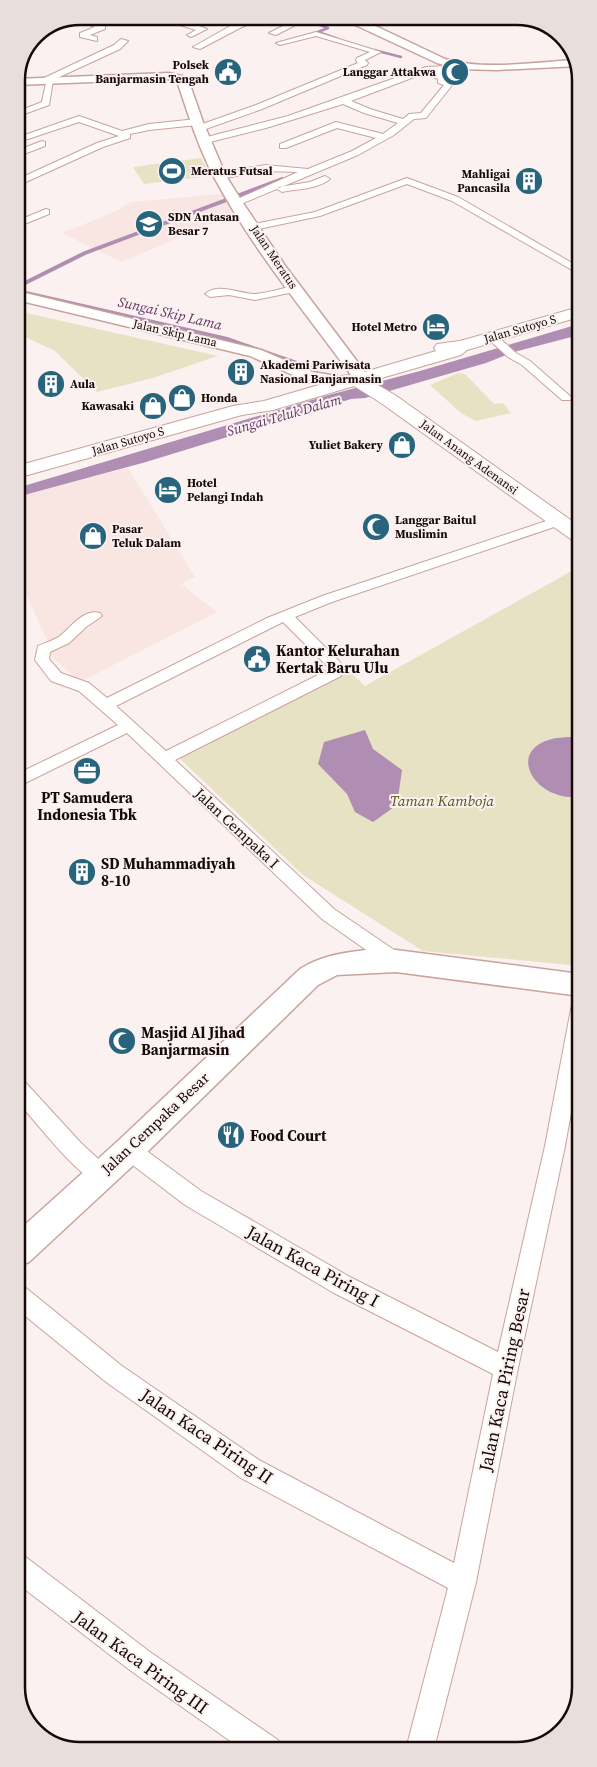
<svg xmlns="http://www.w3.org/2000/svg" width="597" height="1767" font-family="'Source Serif 4',serif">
<rect width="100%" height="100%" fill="#faf1f0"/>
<!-- built -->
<path fill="#f9e5e1" d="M222,194l12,20 -112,48 -60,-29 55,-22 14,-9z
M128,468l67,109 -14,7 36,28 -137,70 -32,-29 2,-6 82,-40 -82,39 -33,-71v-78z"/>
<!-- green -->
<path fill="#e8e2c4" d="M201,158l10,18 -67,8 -11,-17z
M17,311l201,45 -65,22 -56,14 -42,-41 -38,-18z
M458,373l7,1 29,30 9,-1 8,10 -35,8 -15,-8 -31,-28z
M579,567l1,399 -157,-15 -120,-76 -125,-118 168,-89 19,18z"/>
<!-- water -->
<path fill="#b08db2" d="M579,324v11l-65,17 -28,11 -121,35 -14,1 -205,63 -129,35v-9l308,-92 95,-25z
M365,730l8,19 29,21 -5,35 -24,17 -18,-10 -8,-18 -29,-30 6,-22z
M570,737l10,3v57c-52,5 -80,-59 -10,-60z"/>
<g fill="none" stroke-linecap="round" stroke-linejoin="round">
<!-- stream-far2 -->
<path stroke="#b08db2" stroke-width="2.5" d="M178,16l11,3 20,-2 83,6 20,-1 16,6 -10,4 20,7
M374,50l27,7"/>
<!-- stream-far1 -->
<path stroke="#b08db2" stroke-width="4" d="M17,287l68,-34 197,-74
M17,291l210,48 22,8"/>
<!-- stream -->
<path stroke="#b08db2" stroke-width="4.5" d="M246,346l70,24"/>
<defs>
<path id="street" d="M209,16h10l-20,10 8,3 -16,8 -4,-2 9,-5 -23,-7 4,-2 14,3z
M256,16h10l-28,13 -38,20 -7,-2 39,-22z
M303,16h10l-37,19 -7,-2z
M79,17l26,8v4l-15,6 7,2v4l-17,-4v-4l15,-6 -22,-8z
M316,32l65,20 -16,8 3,3 -1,2 -105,44 -59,21h-6v-4l59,-21 102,-42 -2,-3 1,-2 13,-6 -54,-16 -36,9 -4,-2z
M121,39l7,2 -8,8 -67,31 -4,25 -33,12v-5l26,-10 4,-19h-4v-4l72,-34z
M447,66v4l-7,4 6,2v4l7,4 -27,34 -12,1 -20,16 -36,20 -122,51 -3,-1v-4l65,-29 -33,-1 -45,8 -5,-3 5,-3 45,-8 43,4 44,-18 24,-13 -39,-10 -51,20h-6v-4l56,-22 47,12 15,-11 -34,-10 -21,-9 -77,24 -60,15 -4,-3 1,-2 85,-22 138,-49zM430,71h4l-4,4 8,4v4l6,2 -23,28 -12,1 -6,5 -33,-10 -19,-8z
M79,116l43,15 27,-7 48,-5 4,3 -4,3 -48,5 -19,4v4l-27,9 -86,39 -1,-6 81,-37 22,-7 -40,-14 -63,21v-5z
M42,141l3,1v4l-29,11v-6z
M325,176l5,3c-12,10 -33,10 -48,13l-5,-3 2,-2 31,-5z
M407,178l51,19 121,70v7l-127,-73 -45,-17 -87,32 -66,14 -5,-3 5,-3 61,-12z
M46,209l3,1v4l-32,13v-6z
M295,286l5,3 -1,2 -44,9 -26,-5 -19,2 -5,-3c13,-12 35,0 50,0 13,-1 27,-6 40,-8z
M492,334l4,1 20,18 14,8 40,35 2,2 -2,2h-8l-40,-35 -14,-8 -22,-20z
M558,517l5,1 2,3 -2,3 -231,78 -37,15 45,45 3,10 -2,4 -166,84 159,149 69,47 2,5 -2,5 -7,3 -7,-3 -67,-47 -195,-186 -110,54v-13l101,-49 -39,-34 -28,-10 -16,-21 3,-14c7,-3 16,-6 22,-10 11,-9 24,-28 40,-23l2,3 -16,11 -17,16 -19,9 -1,7 12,14 28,10 18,15 160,-80 55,-22zM283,622l45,45v3l-162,81 -50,-45z
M580,1001v62l-15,83 -47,222 -42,214 -42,167h-28l42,-161 -207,-110 -135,-96 -88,-72v-25l8,3 96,78 137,94 195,103 39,-189 -159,-81 -149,-88 -63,-48 -3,-7 3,-7 7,-2 7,2 65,48 149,86 148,75 47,-206 26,-137 2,-6z
M18,1079l7,3 56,61 26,24 3,7 -3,7 -7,3c-25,-10 -63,-61 -82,-82z
M18,1554l9,4 123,94 128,88 4,10h-39l-112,-79 -113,-87z"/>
<path id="secondary" d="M336,16h16l13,5 80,38c41,12 89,3 131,1l3,6 -82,4 -39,-1 -21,-6z
M169,73l17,4 2,2 15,43 23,54 17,27 43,64 79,105 -2,3h-12c-47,-64 -99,-127 -137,-198 -16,-30 -26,-64 -37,-96l-8,-2 -153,6v-6z
M17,291l244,59 51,22 25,4 2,3 -2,3 -6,2 -29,-5 -52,-23 -233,-56z
M365,950h31l184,24v22l-184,-24 -59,3 -19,10 -179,175 -110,102 -11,4v-35l101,-91 181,-171c21,-13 41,-16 65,-19z"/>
<path id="highway" d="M579,307v10l-112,33 -6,5 -90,26 24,14 184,131v16l-7,-2 -191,-137 -27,-17 -81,24 -31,5 -225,63v-12l216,-60 31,-5 72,-21 3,-4 15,-1 82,-24 -2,-3 3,-4 23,-3z"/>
</defs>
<!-- street casing -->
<use href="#street" stroke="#c9a39b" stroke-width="2"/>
<!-- secondary casing -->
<use href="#secondary" stroke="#c9a39b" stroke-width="3"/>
<!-- highway casing -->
<use href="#highway" stroke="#c9a39b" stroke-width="2"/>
<!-- street -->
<use href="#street" fill="#fff" fill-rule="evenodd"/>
<!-- secondary -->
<use href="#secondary" fill="#fff" fill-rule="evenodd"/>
<!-- highway -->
<use href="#highway" fill="#fff" fill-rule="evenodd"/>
</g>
<!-- icons -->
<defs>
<symbol id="civic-disc" viewBox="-11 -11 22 22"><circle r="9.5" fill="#28657c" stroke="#faf1f0"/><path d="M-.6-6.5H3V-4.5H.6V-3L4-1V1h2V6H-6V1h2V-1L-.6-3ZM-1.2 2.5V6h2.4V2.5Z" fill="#fff"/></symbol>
<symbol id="mosque-disc" viewBox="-11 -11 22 22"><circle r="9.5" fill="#28657c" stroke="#faf1f0"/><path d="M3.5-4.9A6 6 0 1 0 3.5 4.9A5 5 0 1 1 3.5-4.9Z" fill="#fff"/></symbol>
<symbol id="stadium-disc" viewBox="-11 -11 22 22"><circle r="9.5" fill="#28657c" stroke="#faf1f0"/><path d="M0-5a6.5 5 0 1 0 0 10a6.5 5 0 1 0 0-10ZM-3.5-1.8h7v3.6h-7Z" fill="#fff"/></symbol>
<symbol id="building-disc" viewBox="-11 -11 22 22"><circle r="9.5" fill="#28657c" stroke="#faf1f0"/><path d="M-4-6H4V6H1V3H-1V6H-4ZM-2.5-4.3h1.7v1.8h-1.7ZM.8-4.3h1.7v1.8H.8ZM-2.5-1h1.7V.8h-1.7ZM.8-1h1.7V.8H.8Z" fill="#fff"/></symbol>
<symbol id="school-disc" viewBox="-11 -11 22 22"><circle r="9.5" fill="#28657c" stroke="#faf1f0"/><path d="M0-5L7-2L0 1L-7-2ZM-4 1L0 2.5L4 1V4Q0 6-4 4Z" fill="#fff"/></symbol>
<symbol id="hotel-disc" viewBox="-11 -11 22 22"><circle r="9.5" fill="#28657c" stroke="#faf1f0"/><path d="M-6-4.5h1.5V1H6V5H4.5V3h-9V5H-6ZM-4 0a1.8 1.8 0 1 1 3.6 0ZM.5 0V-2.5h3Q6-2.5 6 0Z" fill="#fff"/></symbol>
<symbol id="shop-disc" viewBox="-11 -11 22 22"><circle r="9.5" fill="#28657c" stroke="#faf1f0"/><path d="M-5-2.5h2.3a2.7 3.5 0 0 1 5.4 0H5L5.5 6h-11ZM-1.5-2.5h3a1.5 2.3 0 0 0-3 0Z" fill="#fff"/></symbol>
<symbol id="office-disc" viewBox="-11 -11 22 22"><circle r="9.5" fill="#28657c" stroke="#faf1f0"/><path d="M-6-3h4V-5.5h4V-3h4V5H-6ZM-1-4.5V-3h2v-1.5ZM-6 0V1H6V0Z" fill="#fff"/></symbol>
<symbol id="restaurant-disc" viewBox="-11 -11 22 22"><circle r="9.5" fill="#28657c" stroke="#faf1f0"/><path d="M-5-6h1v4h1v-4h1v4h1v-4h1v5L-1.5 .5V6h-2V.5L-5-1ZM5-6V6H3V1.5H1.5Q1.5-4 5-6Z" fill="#fff"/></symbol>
</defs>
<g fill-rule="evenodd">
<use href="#civic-disc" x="212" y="56" width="32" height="32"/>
<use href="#mosque-disc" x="439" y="56" width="32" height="32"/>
<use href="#stadium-disc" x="156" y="155" width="32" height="32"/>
<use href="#building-disc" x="513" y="165" width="32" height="32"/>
<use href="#school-disc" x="133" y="208" width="32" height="32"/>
<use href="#hotel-disc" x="420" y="311" width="32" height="32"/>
<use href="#building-disc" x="225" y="356" width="32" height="32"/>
<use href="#building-disc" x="35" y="368" width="32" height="32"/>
<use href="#shop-disc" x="166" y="382" width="32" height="32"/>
<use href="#shop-disc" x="137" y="390" width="32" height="32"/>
<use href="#shop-disc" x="386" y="429" width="32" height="32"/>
<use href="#hotel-disc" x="152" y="474" width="32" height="32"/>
<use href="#mosque-disc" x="360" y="511" width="32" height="32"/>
<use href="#shop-disc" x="77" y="520" width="32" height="32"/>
<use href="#civic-disc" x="241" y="643" width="32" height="32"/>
<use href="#office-disc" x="71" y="755" width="32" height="32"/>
<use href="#building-disc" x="66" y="856" width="32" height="32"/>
<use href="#mosque-disc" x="106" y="1025" width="32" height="32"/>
<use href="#restaurant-disc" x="215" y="1119" width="32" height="32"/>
</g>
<g text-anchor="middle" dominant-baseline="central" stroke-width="4" stroke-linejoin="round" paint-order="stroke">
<!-- far-poi labels -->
<g font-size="12" font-weight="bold" fill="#170a08" stroke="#faf1f0" text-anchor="start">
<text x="209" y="65" text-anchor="end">Polsek<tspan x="209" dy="14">Banjarmasin Tengah</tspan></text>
<text x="436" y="72" text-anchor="end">Langgar Attakwa</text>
<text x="191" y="171">Meratus Futsal</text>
<text x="510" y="174" text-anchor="end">Mahligai<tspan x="510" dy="14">Pancasila</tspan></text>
<text x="168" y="217">SDN Antasan<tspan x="168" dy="14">Besar 7</tspan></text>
<text x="417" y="327" text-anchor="end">Hotel Metro</text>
<text x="260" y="365">Akademi Pariwisata<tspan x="260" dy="14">Nasional Banjarmasin</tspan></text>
<text x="70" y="384">Aula</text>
<text x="201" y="398">Honda</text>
<text x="134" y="406" text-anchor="end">Kawasaki</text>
<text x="383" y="445" text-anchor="end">Yuliet Bakery</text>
<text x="187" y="483">Hotel<tspan x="187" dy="14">Pelangi Indah</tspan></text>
<text x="395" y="520">Langgar Baitul<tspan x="395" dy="14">Muslimin</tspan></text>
<text x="112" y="529">Pasar<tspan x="112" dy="14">Teluk Dalam</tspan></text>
</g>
<!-- far-street labels -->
<g font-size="12" fill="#170a08" stroke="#faf1f0">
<text transform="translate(274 257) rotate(56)">Jalan Meratus</text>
<text transform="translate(520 329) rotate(-16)">Jalan Sutoyo S</text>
<text transform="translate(175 333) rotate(13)">Jalan Skip Lama</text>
<text transform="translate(128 441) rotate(-16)">Jalan Sutoyo S</text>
<text transform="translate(469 457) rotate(36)">Jalan Anang Adenansi</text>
</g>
<!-- far-water labels -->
<g font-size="14" font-style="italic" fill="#623465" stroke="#faf1f0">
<text transform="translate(170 313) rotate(13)">Sungai Skip Lama</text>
<text transform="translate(284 415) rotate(-16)">Sungai Teluk Dalam</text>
</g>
<!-- poi labels -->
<g font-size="15" font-weight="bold" fill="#170a08" stroke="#faf1f0" text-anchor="start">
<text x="276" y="650">Kantor Kelurahan<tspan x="276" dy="17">Kertak Baru Ulu</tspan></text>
<text x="87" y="797" text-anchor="middle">PT Samudera<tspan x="87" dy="17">Indonesia Tbk</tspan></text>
<text x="101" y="863">SD Muhammadiyah<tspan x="101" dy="17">8-10</tspan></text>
<text x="141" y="1032">Masjid Al Jihad<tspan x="141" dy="17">Banjarmasin</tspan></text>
<text x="250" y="1135">Food Court</text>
</g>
<!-- park labels -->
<g font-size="15" font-style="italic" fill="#5d5118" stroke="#faf1f0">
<text x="442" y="800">Taman Kamboja</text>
</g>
<!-- street labels -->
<g font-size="15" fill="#170a08" stroke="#faf1f0">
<text transform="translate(237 828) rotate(43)">Jalan Cempaka I</text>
<text transform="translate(155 1123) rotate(-43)">Jalan Cempaka Besar</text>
</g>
<!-- near-street labels -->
<g font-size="18" fill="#170a08" stroke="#faf1f0">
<text transform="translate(313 1266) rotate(29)">Jalan Kaca Piring I</text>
<text transform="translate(504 1380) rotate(-78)">Jalan Kaca Piring Besar</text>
<text transform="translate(207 1436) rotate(34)">Jalan Kaca Piring II</text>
<text transform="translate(141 1662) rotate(36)">Jalan Kaca Piring III</text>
</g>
</g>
<!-- crop -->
<path d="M0 0H597V1767H0ZM80 25H517A55 55 0 0 1 572 80V1687A55 55 0 0 1 517 1742H80A55 55 0 0 1 25 1687V80A55 55 0 0 1 80 25Z" fill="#e8dfdd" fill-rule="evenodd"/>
<path fill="none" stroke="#170a08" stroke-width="2.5" d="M80 25H517A55 55 0 0 1 572 80V1687A55 55 0 0 1 517 1742H80A55 55 0 0 1 25 1687V80A55 55 0 0 1 80 25Z"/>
</svg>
